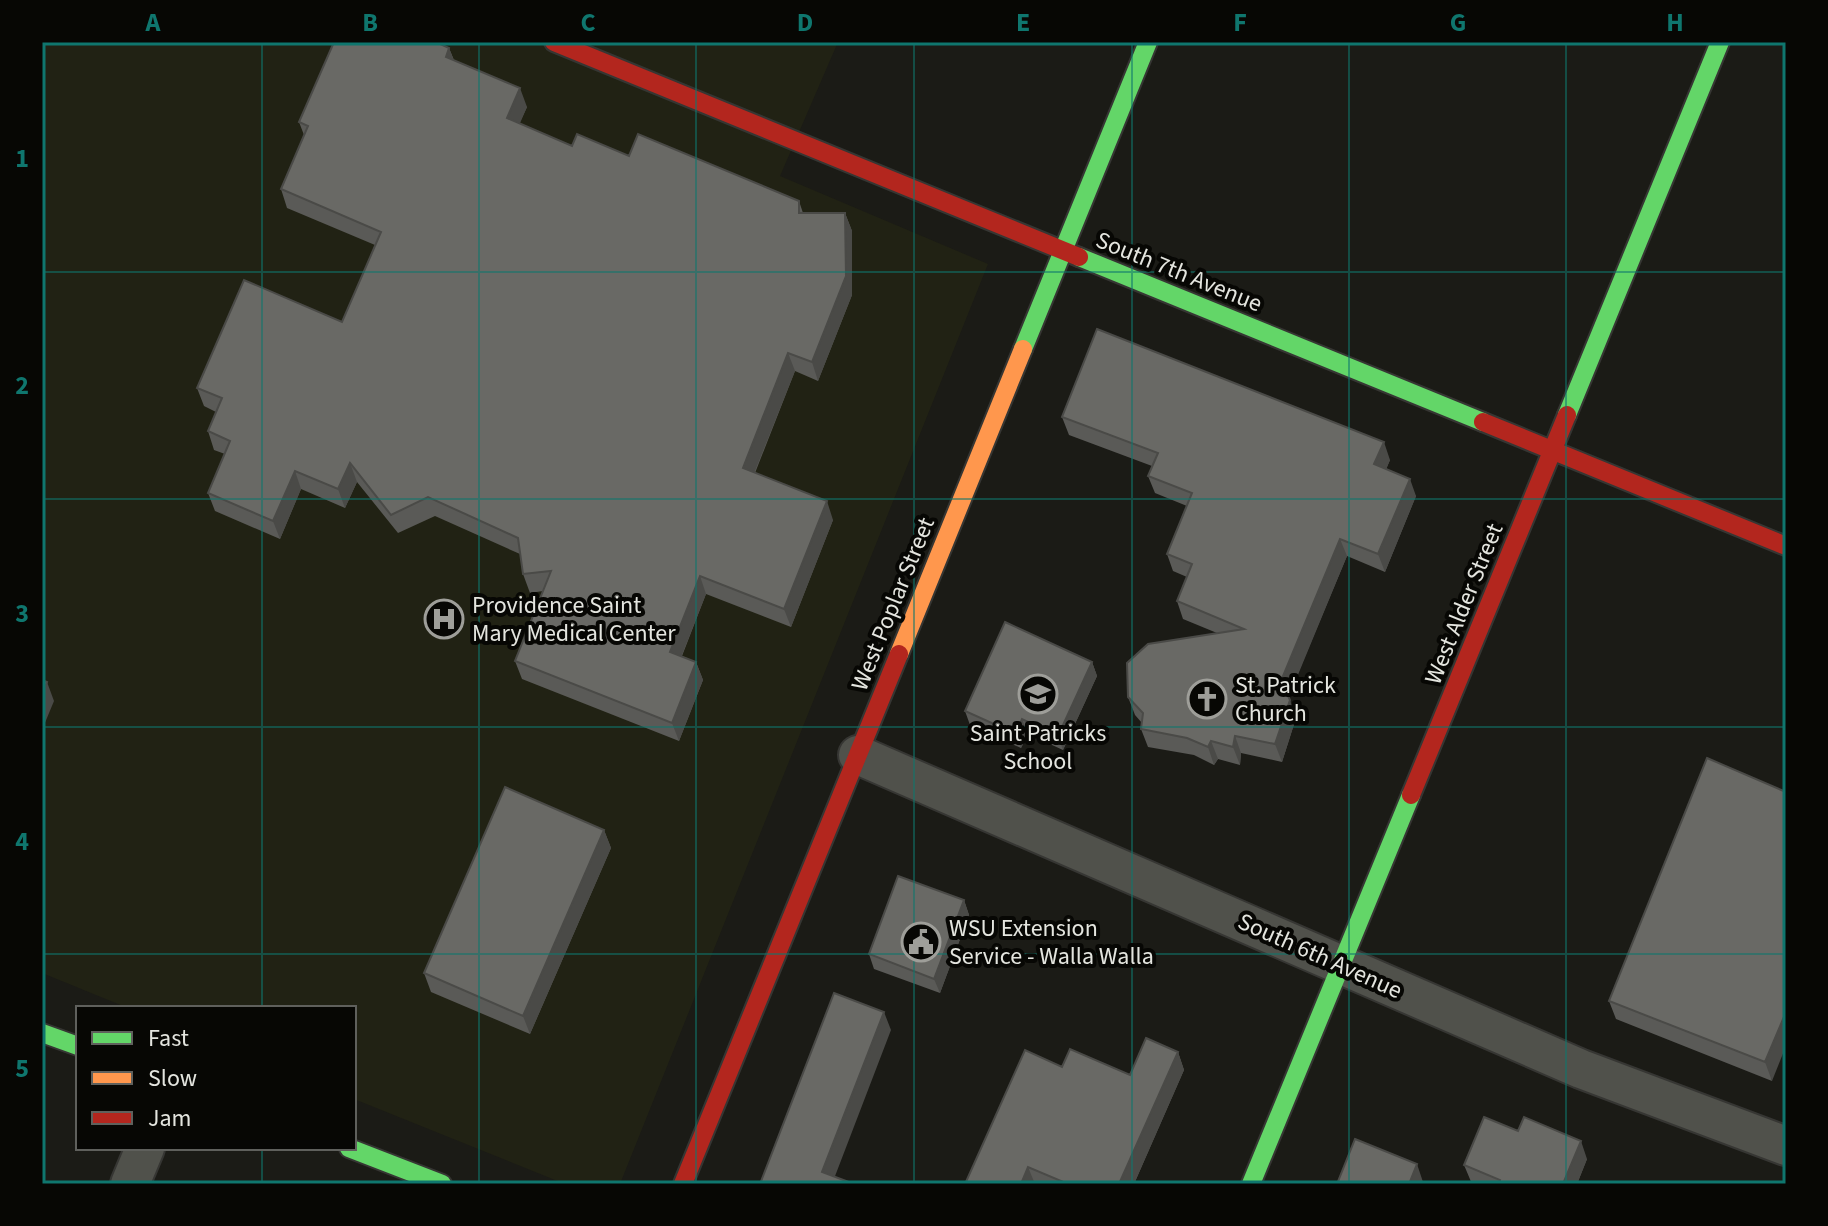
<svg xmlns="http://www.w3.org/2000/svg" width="1828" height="1226" font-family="'Source Sans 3',sans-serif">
<rect width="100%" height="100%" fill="#1b1b16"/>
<!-- built -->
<path fill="#212214" d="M42,42h796l-58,134 208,88 -368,920h-55l-211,-85v-91h-226l-86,-35z"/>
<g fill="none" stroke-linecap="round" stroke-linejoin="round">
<defs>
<path id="street" d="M858,755l723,314 205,77
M130,1184l15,-36"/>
<path id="fast" d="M1079,257l404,165
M1023,349l125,-307
M1567,415l153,-373
M42,1033l36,13
M349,1148l93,36
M1251,1184l160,-389"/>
<path id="slow" d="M899,654l124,-305"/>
<path id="jam" d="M554,42l525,215
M1483,422l303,124
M1411,795l156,-380
M683,1184l216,-530"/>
</defs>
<!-- street casing -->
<use href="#street" stroke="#363633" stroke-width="42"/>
<!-- fast casing -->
<use href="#fast" stroke="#363633" stroke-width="22"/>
<!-- slow casing -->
<use href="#slow" stroke="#363633" stroke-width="22"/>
<!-- jam casing -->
<use href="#jam" stroke="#363633" stroke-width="22"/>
<!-- street -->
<use href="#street" stroke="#50514b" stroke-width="38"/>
<!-- fast -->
<use href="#fast" stroke="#63d668" stroke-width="18"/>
<!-- slow -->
<use href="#slow" stroke="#ff974d" stroke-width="18"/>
<!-- jam -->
<use href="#jam" stroke="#b3261e" stroke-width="18"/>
</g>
<!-- wall -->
<path fill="#5a5a57" d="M449,48l5,12 73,47 -8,17 53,22 57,10 170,45 4,12h42l7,18v64l-34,86 -23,-10 -40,102 78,47 -42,107 -85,-33 -24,62 14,6 7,18 -24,61 -157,-62 -7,-18 28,-70 -13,2 -7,-19 -3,-20 -85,-38 -37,17 -41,-51 -12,26 -44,-19 -21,50 -65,-28 -7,-18 17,-39 -11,-4 -6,-19 8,-19 -12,-6 -7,-18 145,-66 33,-77 -88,-37 -6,-19 23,-54 -5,-13z
M1062,417l328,43 -4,9 30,27 -31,76 -38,-16 -59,141 8,21 -14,44 -41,-9 -1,12 -22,-6 -4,6 -20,-10 -46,-8 -7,-18 1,-6 -7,-8 -7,-18 89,-64 -34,-14 -6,-18 10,-24 -14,-6 -6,-17 20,-48 -32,-13 -7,-17 4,-10 -83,-31z
M1092,662l5,14 -34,74 -35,-16 -7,14 -51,-23 -5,-14z
M1707,758l65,323 -156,-62 -7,-18z
M604,830l7,18 -81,186 -99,-42 -7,-19z
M964,900l5,15 -29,78 -66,-24 -5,-15z
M1178,1052l6,18 -50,114h-169l97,-117 68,8z
M1587,1159l-10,25h-105l-8,-19z"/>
<!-- shaded-wall -->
<path fill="#4a4a47" d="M449,48l7,18 -10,-9z
M520,88l7,19 -13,30 -7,-19z
M845,213l7,18v64l-34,86 -6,-19z
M788,353l7,18 -46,115 -6,-18z
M1384,442l6,18 -9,22 -7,-18z
M350,463l7,19 -12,26 -7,-19z
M295,471l6,18 -21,50 -7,-18z
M1410,479l6,17 -31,76 -7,-18z
M827,501l6,19 -42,107 -7,-18z
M1340,539l7,17 -59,143 -7,-18z
M700,576l6,18 -30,76 -6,-18z
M696,662l7,18 -24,61 -7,-18z
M1092,662l5,14 -34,74 -5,-14z
M47,682l7,19 -12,29v-36z
M1290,700l6,18 -14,44 -7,-18z
M1022,719l6,15 -7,14 -5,-14z
M1235,736l6,17 -1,12 -7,-18z
M1211,741l7,18 -4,6 -6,-18z
M604,830l7,18 -81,186 -7,-18z
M964,900l5,15 -29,78 -6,-14z
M884,1012l7,18 -59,154 -10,-12z
M1786,1012v34l-14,35 -7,-19z
M1178,1052l6,18 -50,114h-15z
M1581,1141l6,18 -10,25h-14z
M1417,1164l6,18v2h-14z
M1028,1167l7,17h-14z"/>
<!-- building -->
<path fill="#696965" stroke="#4a4a47" stroke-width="2" d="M334,42h102l13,6 -3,9 74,31 -13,30 65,28 5,-12 52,22 9,-22 161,67v12h46l1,63 -34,86 -24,-9 -45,115 84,33 -43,108 -84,-33 -30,76 26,10 -24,61 -157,-62 36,-90 -28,3 -5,-36 -90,-41 -37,18 -41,-52 -12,26 -43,-18 -22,50 -65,-28 22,-52 -22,-10 14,-33 -25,-10 47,-108 98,42 39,-90 -100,-43 27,-63 -9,-4z
M1097,329l287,113 -10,22 36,15 -32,75 -38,-15 -59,142 9,19 -15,44 -40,-8 -2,11 -22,-6 -3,6 -21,-9 -46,-9 2,-16 -15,-16 -1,-34 21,-19 96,-15 -67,-28 15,-37 -25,-10 25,-61 -44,-17 10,-23 -96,-36z
M1005,622l87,40 -34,74 -36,-17 -6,15 -51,-23z
M42,680l5,2 -5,12z
M1707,758l79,34v220l-21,50 -156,-61z
M505,787l99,43 -81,186 -99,-43z
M898,876l66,24 -30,79 -65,-25z
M834,993l50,19 -62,160 32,12h-94z
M1146,1038l32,14 -59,132h-51l-40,-17 -7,17h-56l60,-134 37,17 8,-18 60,26z
M1484,1117l34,14 6,-14 57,24 -18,43h-64l1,-4 -36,-15z
M1355,1139l62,25 -8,20h-72z"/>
<!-- grid -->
<path fill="none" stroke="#0f766e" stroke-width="2" stroke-opacity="0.55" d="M262,42v966M479,42v1142M696,42v1142M914,42v1142M1132,42v1142M1349,42v1142M1566,42v1142M42,272h1744M42,499h1744M42,727h1744M42,954h1744M262,1148v36"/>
<!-- icons -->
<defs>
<symbol id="hospital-ring" viewBox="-11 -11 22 22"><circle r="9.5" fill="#070704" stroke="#9e9e99" stroke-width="1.5"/><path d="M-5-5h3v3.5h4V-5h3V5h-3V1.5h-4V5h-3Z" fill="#9e9e99"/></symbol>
<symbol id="school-ring" viewBox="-11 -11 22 22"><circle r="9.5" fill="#070704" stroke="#9e9e99" stroke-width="1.5"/><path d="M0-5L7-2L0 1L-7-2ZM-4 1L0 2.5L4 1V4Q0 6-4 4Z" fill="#9e9e99"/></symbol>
<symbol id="church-ring" viewBox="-11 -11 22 22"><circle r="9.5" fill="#070704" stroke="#9e9e99" stroke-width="1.5"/><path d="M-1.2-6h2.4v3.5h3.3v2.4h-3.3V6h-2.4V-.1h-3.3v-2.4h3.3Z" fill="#9e9e99"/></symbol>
<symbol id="civic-ring" viewBox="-11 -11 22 22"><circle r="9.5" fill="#070704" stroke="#9e9e99" stroke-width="1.5"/><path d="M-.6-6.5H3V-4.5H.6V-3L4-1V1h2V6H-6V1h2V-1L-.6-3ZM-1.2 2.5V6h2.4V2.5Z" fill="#9e9e99"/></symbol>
</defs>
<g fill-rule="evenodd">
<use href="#hospital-ring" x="422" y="597" width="44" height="44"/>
<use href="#school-ring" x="1016" y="672" width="44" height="44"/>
<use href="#church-ring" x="1185" y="677" width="44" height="44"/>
<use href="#civic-ring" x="899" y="920" width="44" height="44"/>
</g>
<g text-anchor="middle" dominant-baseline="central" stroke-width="8" stroke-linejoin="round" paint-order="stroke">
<!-- street labels -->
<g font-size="24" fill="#e4e5df" stroke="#070704">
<text transform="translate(1179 272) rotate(22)">South 7th Avenue</text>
<text transform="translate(893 604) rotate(-68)">West Poplar Street</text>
<text transform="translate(1464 604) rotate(-68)">West Alder Street</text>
<text transform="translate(1320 956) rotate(24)">South 6th Avenue</text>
</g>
<!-- poi labels -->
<g font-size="24" fill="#e4e5df" stroke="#070704" text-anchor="start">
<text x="472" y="605">Providence Saint<tspan x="472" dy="28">Mary Medical Center</tspan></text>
<text x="1235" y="685">St. Patrick<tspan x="1235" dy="28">Church</tspan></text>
<text x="1038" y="733" text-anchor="middle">Saint Patricks<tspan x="1038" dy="28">School</tspan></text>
<text x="949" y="928">WSU Extension<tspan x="949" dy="28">Service - Walla Walla</tspan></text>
</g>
</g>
<!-- border -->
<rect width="1828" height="1226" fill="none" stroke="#070704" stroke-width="88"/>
<!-- legend -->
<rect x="76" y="1006" width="280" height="144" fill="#070704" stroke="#5f605c" stroke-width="2"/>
<rect x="92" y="1032" width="40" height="12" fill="#63d668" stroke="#5f605c" stroke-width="2"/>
<text x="148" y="1046" font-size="24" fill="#e4e5df">Fast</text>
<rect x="92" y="1072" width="40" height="12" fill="#ff974d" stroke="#5f605c" stroke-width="2"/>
<text x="148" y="1086" font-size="24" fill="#e4e5df">Slow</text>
<rect x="92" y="1112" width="40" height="12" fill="#b3261e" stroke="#5f605c" stroke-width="2"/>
<text x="148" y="1126" font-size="24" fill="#e4e5df">Jam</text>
<rect x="44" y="44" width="1740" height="1138" fill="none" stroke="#0f766e" stroke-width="3"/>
<g font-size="26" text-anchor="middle" font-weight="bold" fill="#0f766e">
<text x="153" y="31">A</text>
<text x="370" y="31">B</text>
<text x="588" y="31">C</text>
<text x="805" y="31">D</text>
<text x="1023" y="31">E</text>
<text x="1240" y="31">F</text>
<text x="1458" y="31">G</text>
<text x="1675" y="31">H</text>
<text x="22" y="167">1</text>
<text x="22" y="394">2</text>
<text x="22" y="622">3</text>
<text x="22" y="850">4</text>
<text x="22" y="1077">5</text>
</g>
</svg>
